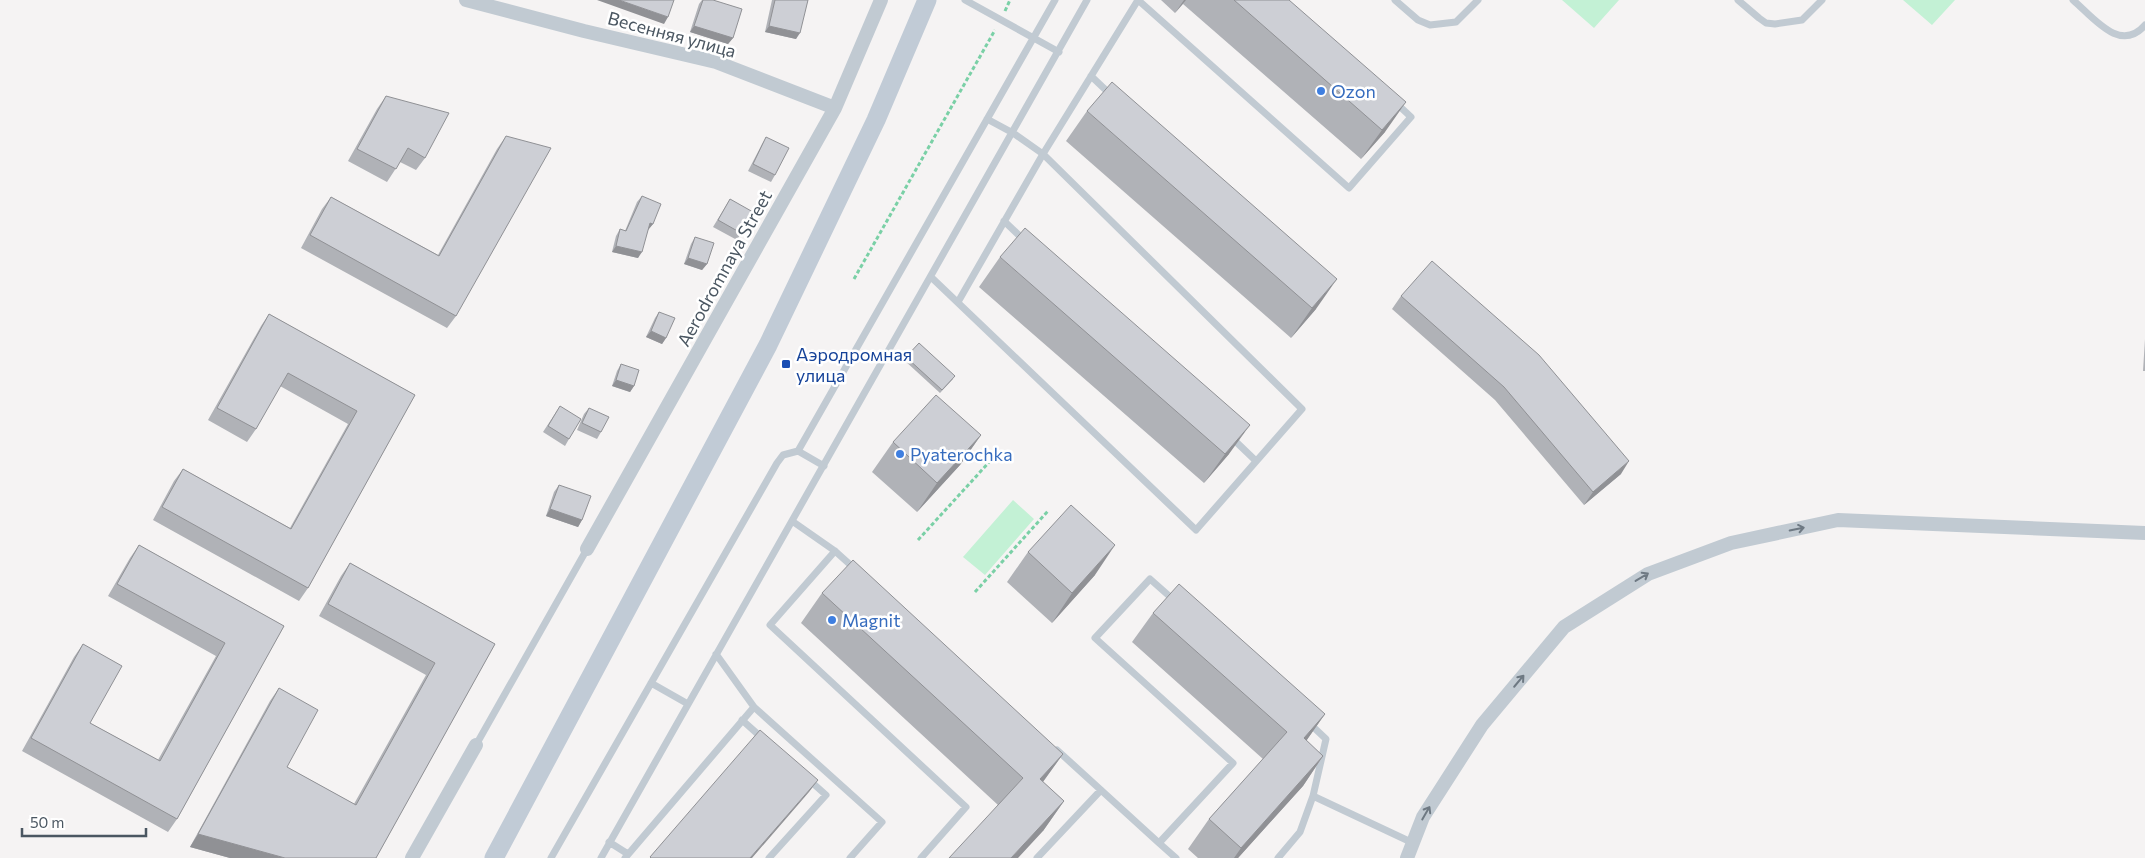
<svg xmlns="http://www.w3.org/2000/svg" width="2145" height="858" font-family="Commissioner,sans-serif">
<rect width="100%" height="100%" fill="#f5f3f3"/>
<!-- green -->
<path fill="#c3f1d5" d="M1562,0h57l-25,28z
M1903,0h52l-23,25z
M1013,500l21,19 -49,56 -22,-18z"/>
<g fill="none" stroke-linecap="round" stroke-linejoin="round">
<!-- path -->
<path stroke="#7ad0a6" stroke-width="3" stroke-dasharray="4 2.5" stroke-linecap="butt" d="M1005,11l5,-11
M854,279l141,-249
M918,540l74,-81
M975,592l73,-81"/>
<!-- lane -->
<path stroke="#c1cad2" stroke-width="7" d="M965,0l94,52
M1138,0l211,188 62,-71 -15,-14
M1395,0l23,20 12,5 26,-3 22,-22
M1738,0l21,18 7,5 9,1 27,-4 20,-20
M2073,0c20,17 47,54 72,25
M1091,76l20,19
M1004,221l22,21
M931,277l265,253 106,-121 -259,-255 -30,-21 -26,-14
M958,302l85,-148 95,-154
M1231,437l25,24
M798,451l257,-451
M792,521l43,30 20,18
M835,551l-65,74 196,182 -45,51
M1176,602l-26,-23 -55,59 138,125 -74,80 17,15
M716,654l38,53 128,115 -32,36
M651,683l37,21
M742,720l20,18
M476,745l111,-196
M1057,750l102,93
M1313,796l100,47
M609,842l19,12
M551,858l226,-395 6,-8 15,-4 26,15
M601,858l486,-858
M625,858l129,-151
M769,858l57,-63 -18,-16
M1037,858l64,-68
M1278,858l22,-26 13,-36 13,-57 -17,-16"/>
<!-- street -->
<path stroke="#c1cad2" stroke-width="14" d="M466,0l118,31 132,31 119,46
M587,549l248,-441 46,-108
M412,858l64,-113
M1407,858l16,-41 59,-92 82,-98 84,-53 83,-31 107,-23 307,13"/>
<!-- secondary -->
<path stroke="#c1cbd6" stroke-width="19" d="M494,858l274,-513 108,-225 51,-120"/>
</g>
<!-- wall -->
<path fill="#b0b2b7" d="M702,0h11l20,38 -5,6 -38,-12 9,-28z
M772,0h36l-12,39 -31,-7z
M1161,0h128l96,132 -24,27 -178,-155 -8,9z
M386,96l39,62 -9,12 -16,-8 -13,20 -39,-21 29,-52z
M1087,111l229,198 -25,29 -225,-197z
M506,136l-50,180 -9,12 -146,-80 21,-39 9,-12 107,58 59,-106z
M766,137l9,38 -4,7 -23,-11 14,-27z
M642,196l11,28 -5,6 -10,28 -26,-6 4,-16 4,-7 5,2 12,-29z
M730,199l11,34 -4,7 -24,-13z
M695,237l12,27 -5,6 -18,-6 7,-20z
M1000,257l229,197 -25,29 -225,-196z
M1401,296l220,178 -37,31 -89,-105 -103,-91z
M659,312l7,26 -4,6 -16,-7 9,-19z
M269,314l146,81 -107,193 -9,13 -146,-81 21,-39 9,-12 107,59 58,-104 -68,-38 -24,43 -9,13 -39,-22 53,-94z
M2145,339v32h-2z
M906,357l47,22 -13,14 -36,-33z
M621,364l13,22 -4,6 -18,-6 5,-15z
M560,406l9,33 -4,7 -22,-14z
M589,408l12,24 -4,7 -20,-9 7,-16z
M981,435l-21,30 -43,47 -45,-40 21,-30z
M559,485l23,35 -4,7 -32,-11 8,-24z
M139,545l145,81 -107,193 -9,13 -146,-81 52,-94 9,-13 7,79 68,37 58,-104 -108,-60 22,-38z
M1028,552l67,23 -43,48 -45,-41z
M350,563l145,81 -119,214h-146l-40,-11 80,-146 9,-13 8,79 67,37 72,-129 -107,-59 22,-40z
M822,593l241,161 -20,28 21,19 -21,30 -45,-26 -197,-182z
M1153,613l172,101 -19,27 17,15 -20,30 -65,72h-40l-10,-9 21,-30 54,-60 -131,-117z"/>
<!-- shaded-wall -->
<path fill="#909195" d="M597,0h22l49,17 -4,7z
M1184,0h2l-11,13z
M694,26l39,12 -5,6 -38,-12z
M769,26l31,7 -4,6 -31,-7z
M1406,102l-21,30 -24,27 21,-29z
M650,223l3,1 -5,6z
M616,246l26,6 -4,6 -26,-6z
M688,258l19,6 -5,6 -18,-6z
M1337,279l-21,30 -25,29 21,-30z
M651,331l15,7 -4,6 -16,-7z
M616,380l18,6 -4,6 -18,-6z
M1250,425l-21,29 -25,29 21,-29z
M981,435l-21,30 -43,47 20,-29z
M1629,461l-8,13 -37,31 9,-13z
M550,509l32,11 -4,7 -32,-11z
M1115,545l-20,30 -43,48 20,-30z
M1325,714l-21,30v-6z
M1063,754l-21,29 -2,-4z
M1323,756l-20,30 -65,72h-4l7,-10z
M818,780l-9,12 -57,66h-2z
M1064,801l-21,30 -25,27h-7z
M198,834l87,24h-55l-40,-11z"/>
<!-- building -->
<path fill="#cdcfd5" stroke="#909195" d="M619,0h55l-6,17z
M703,0h10l29,9 -9,29 -39,-12z
M775,0h33l-8,33 -31,-7z
M1234,0h55l117,102 -24,28z
M1112,82l225,197 -25,29 -225,-197z
M386,96l63,17 -24,45 -17,-10 -12,21 -39,-20z
M506,136l45,12 -95,168 -146,-81 21,-38 108,59z
M766,137l23,11 -14,27 -22,-11z
M642,196l19,8 -8,20 -3,-1 -8,29 -26,-6 4,-17 6,2z
M730,199l23,13 -12,21 -23,-13z
M1025,228l225,197 -25,29 -225,-197z
M695,237l19,6 -7,21 -19,-6z
M1432,261l107,94 90,106 -36,31 -89,-105 -103,-91z
M659,312l16,6 -9,20 -15,-7z
M269,314l146,81 -107,193 -146,-81 21,-38 108,60 66,-118 -69,-38 -32,56 -39,-21z
M919,343l36,33 -13,14 -36,-33z
M621,364l18,6 -5,16 -18,-6z
M936,395l45,40 -44,48 -44,-41z
M560,406l21,13 -12,20 -21,-13z
M589,408l20,9 -8,15 -19,-9z
M559,485l32,11 -9,24 -32,-11z
M1071,505l44,40 -43,48 -44,-41z
M139,545l145,81 -107,193 -146,-81 52,-94 39,22 -32,57 70,38 65,-118 -108,-59z
M853,560l210,194 -23,25 24,22 -53,57h-62l74,-80 -201,-185z
M350,563l145,81 -119,214h-91l-87,-24 81,-146 39,22 -31,57 69,38 79,-142 -107,-59z
M1179,584l146,130 -21,24 19,18 -82,92 -32,-29 78,-87 -134,-119z
M760,730l58,50 -68,78h-99l-1,-1z"/>
<!-- one-way arrows -->
<defs><path id="oneway-shaft" d="M-6 0H5M1.5-3L5.5 0L1.5 3" fill="none" stroke-width="1.6" stroke-linecap="round" stroke-linejoin="round" transform="scale(1.25)"/></defs>
<g stroke="#6e7983">
<use href="#oneway-shaft" transform="translate(1797 529) rotate(-12)"/>
<use href="#oneway-shaft" transform="translate(1642 577) rotate(-31)"/>
<use href="#oneway-shaft" transform="translate(1519 681) rotate(-50)"/>
<use href="#oneway-shaft" transform="translate(1426 813) rotate(-60)"/>
</g>
<!-- markers -->
<g fill="#3f7fe0" stroke="#fff" stroke-width="2">
<circle cx="1321" cy="91" r="5"/>
<circle cx="900" cy="454" r="5"/>
<circle cx="832" cy="620" r="5"/>
</g>
<rect fill="#1a4fb4" stroke="#fff" stroke-width="2" x="781" y="359" width="10" height="10" rx="2.5"/>
<g text-anchor="middle" dominant-baseline="central" stroke-width="5" stroke-linejoin="round" paint-order="stroke">
<!-- street labels -->
<g font-size="18" fill="#4a5661" stroke="#fff">
<text transform="translate(672 34) rotate(15)">Весенняя улица</text>
<text transform="translate(724 268) rotate(-61)">Aerodromnaya Street</text>
</g>
<!-- shop labels -->
<g font-size="18" fill="#366cbe" stroke="#fff" text-anchor="start">
<text x="1331" y="91">Ozon</text>
<text x="910" y="454">Pyaterochka</text>
<text x="842" y="620">Magnit</text>
</g>
<!-- transit labels -->
<g font-size="18" fill="#164399" stroke="#fff" text-anchor="start">
<text x="796" y="354">Аэродромная<tspan x="796" dy="21">улица</tspan></text>
</g>
</g>
<!-- scale -->
<path d="M22 828v8h124v-8" fill="none" stroke="#4a5661" stroke-width="2.5"/>
<text x="30" y="828" font-size="15" fill="#4a5661" stroke="#ffffff" stroke-width="4" paint-order="stroke">50 m</text>
</svg>
